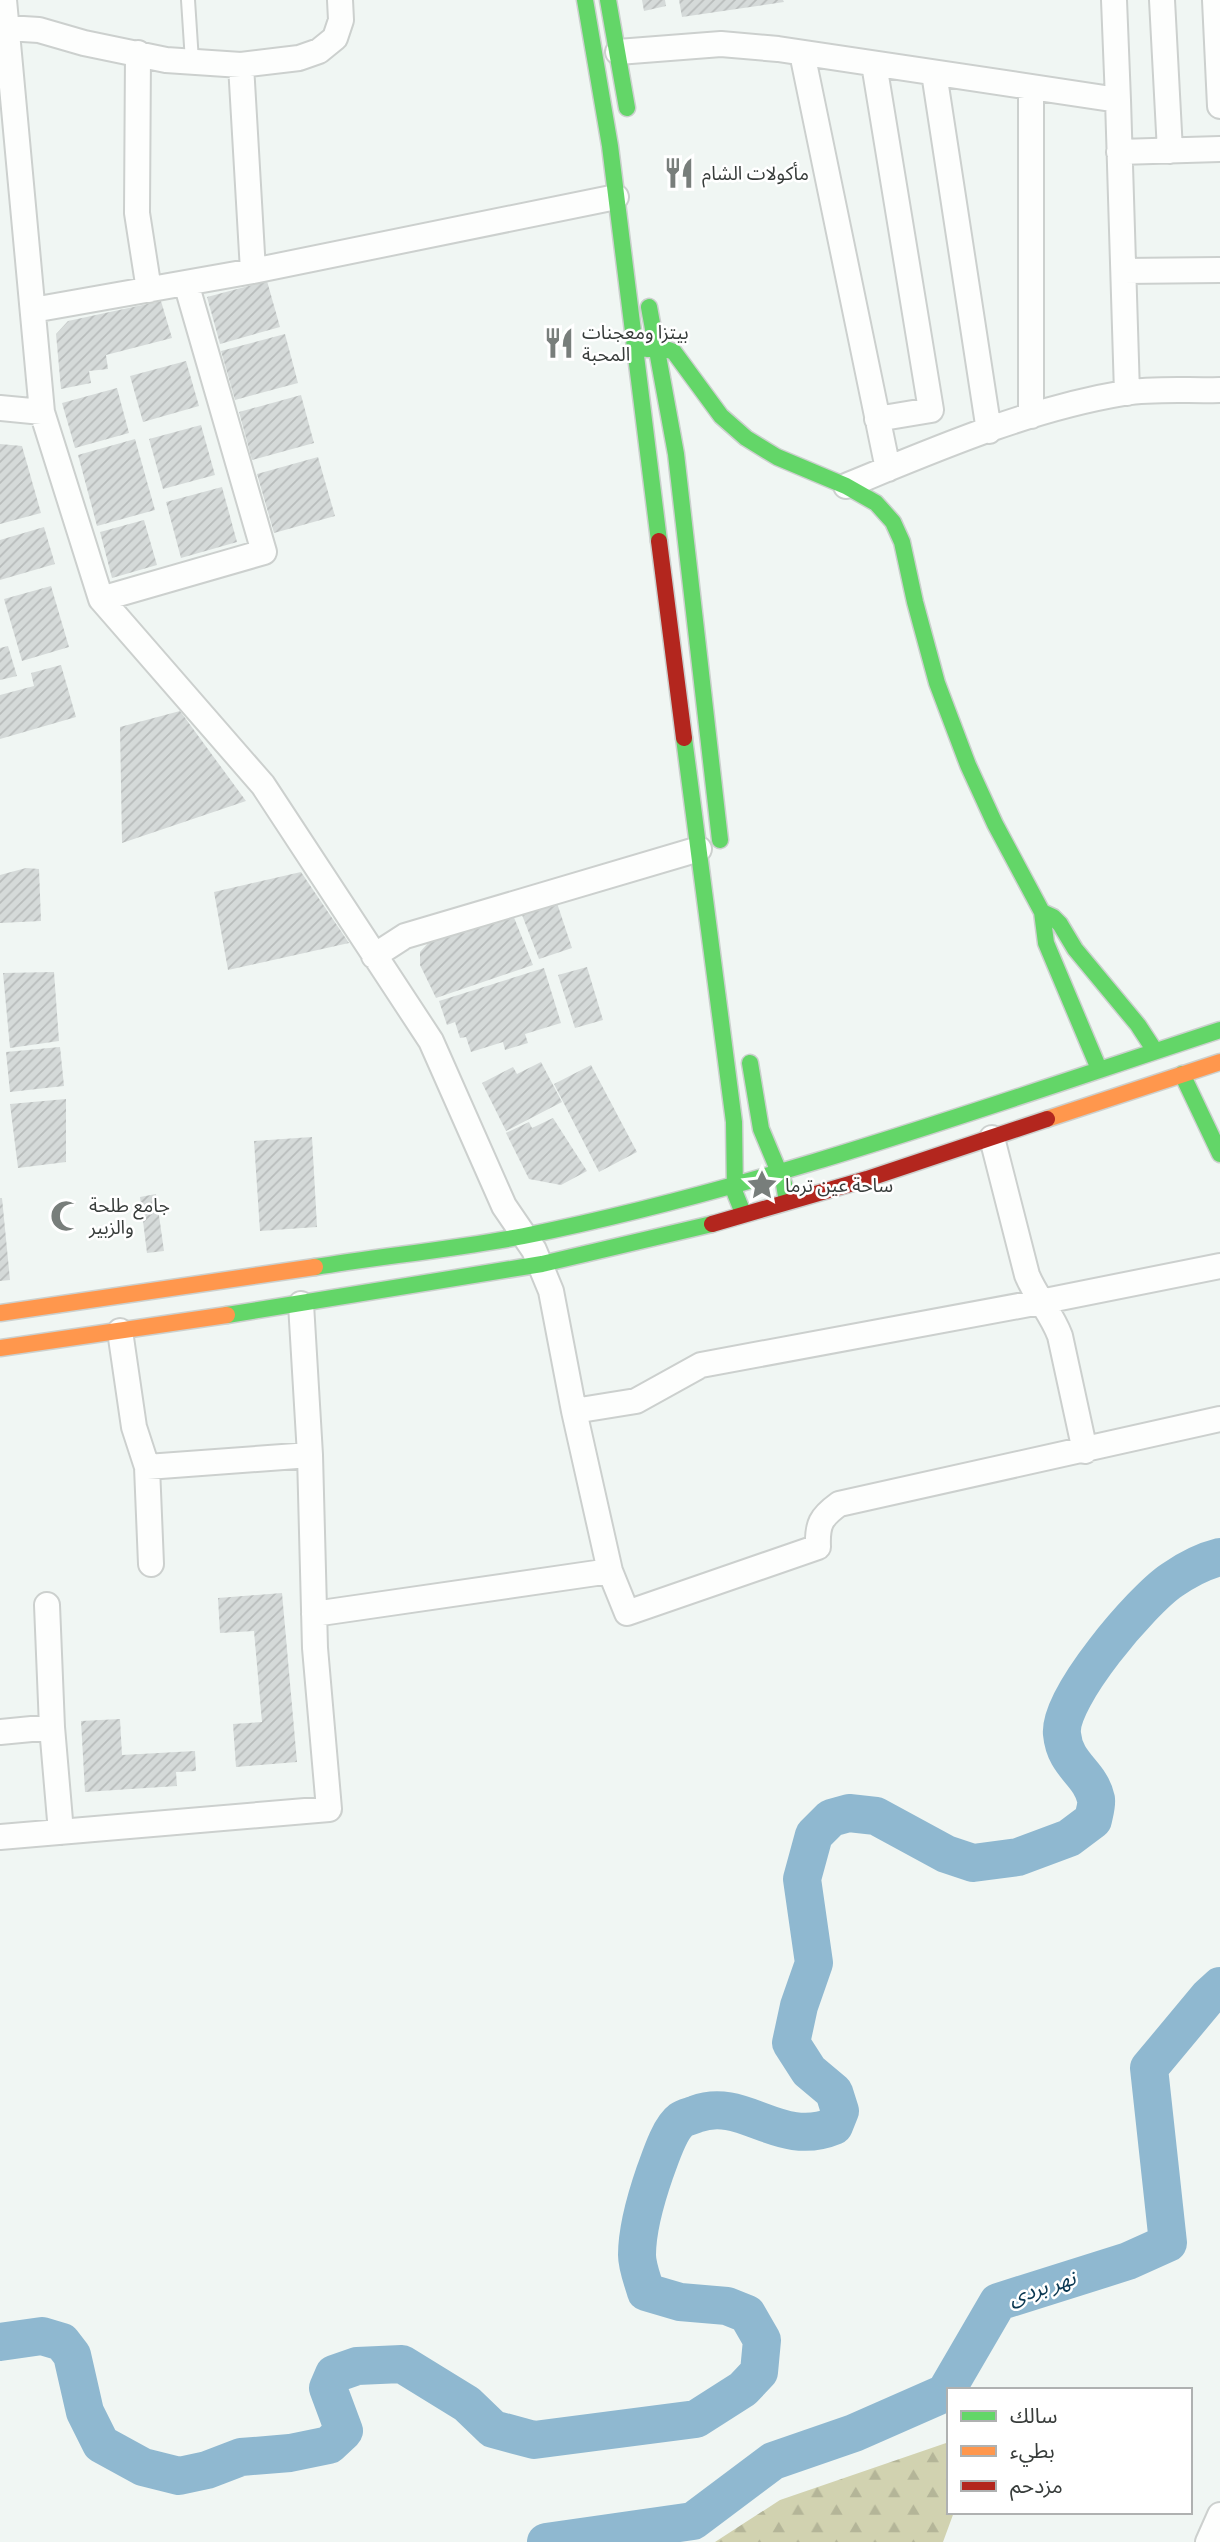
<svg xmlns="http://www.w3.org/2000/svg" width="1220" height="2542" font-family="'Roboto Condensed','Noto Sans Arabic',sans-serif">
<defs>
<pattern id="forest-firs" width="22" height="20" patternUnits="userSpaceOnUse" patternTransform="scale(1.75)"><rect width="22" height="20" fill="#d1d2b0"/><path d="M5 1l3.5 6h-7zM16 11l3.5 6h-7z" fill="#b4b598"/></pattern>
<pattern id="building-hatch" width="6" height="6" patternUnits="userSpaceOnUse" patternTransform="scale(1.75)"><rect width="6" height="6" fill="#d5dad9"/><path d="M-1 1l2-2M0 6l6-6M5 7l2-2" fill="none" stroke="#b8bcbb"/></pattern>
</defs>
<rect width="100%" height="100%" fill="#f0f6f3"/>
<!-- forest -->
<path fill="url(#forest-firs)" d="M949,2442v70h5l-11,30h-228l65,-42z"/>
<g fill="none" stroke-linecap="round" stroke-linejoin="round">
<!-- river -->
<path stroke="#8fb8d0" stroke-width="38" d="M0,2342l42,-6 20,6 10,13 13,57 16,32 42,23 36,9 28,-6 34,-13 49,-4 39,-8 15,-14 -16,-43 6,-14 23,-8 45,-2 65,40 26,25 41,11 162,-21 47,-30 16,-17 3,-32 -15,-26 -20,-8 -47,-4 -34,-10c-3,-11 -9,-25 -9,-37 0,-27 9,-57 18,-83 5,-13 14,-43 26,-52 4,-3 11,-4 15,-6 48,-18 83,35 138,12l6,-15 -6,-19 -25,-21 -18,-28 8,-37 15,-43 -12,-84 12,-44 17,-17 18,-5 27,3 70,38 27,9 45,-6 51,-19 24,-18c1,-6 4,-15 3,-21 -6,-27 -31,-33 -34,-65 -4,-36 80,-134 110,-154 13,-9 32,-19 48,-23
M546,2542l147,-21 80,-60 81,-28 91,-40 53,-91 130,-41 40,-18 -19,-175 60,-72 11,-10"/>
</g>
<!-- building -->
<path fill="url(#building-hatch)" d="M642,0h23l1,6 -22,5z
M679,0h104l1,2 -102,15z
M267,281l13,46 -60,17 -13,-47z
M161,301l11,37 -66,17 2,14 -19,2 2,12 -30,6 -5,-55 12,-13z
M285,334l13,49 -63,17 -14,-49z
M186,361l13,45 -56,16 -13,-46z
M117,388l12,45 -54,15 -13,-45z
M301,395l13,48 -62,17 -13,-48z
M201,425l14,50 -52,14 -14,-50z
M135,439l20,71 -58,16 -19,-71z
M0,444l22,2 19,67 -41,11z
M318,457l17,59 -61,17 -17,-59z
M222,487l15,55 -56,16 -15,-56z
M144,520l13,45 -45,13 -12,-46z
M44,527l11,37 -55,16v-40z
M51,586l18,61 -47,14 -18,-62z
M8,646l9,30 -17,4v-32z
M61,665l15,52 -76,22v-44l34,-9 -3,-13z
M180,711l66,90 -124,42 -2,-116z
M26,868l13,1 2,52 -41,2v-48z
M301,872l48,71 -121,27 -14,-78z
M557,903l15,45 -33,11 -17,-44z
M513,915l20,50 -97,33 -16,-33v-13l9,-10z
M587,967l16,53 -28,8 -17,-53z
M544,968l17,55 -36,11 3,9 -23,7 -2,-8 -32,10 -5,-15 -6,1 -5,-16 -8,3 -8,-24z
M54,972l5,69 -49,7 -7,-75z
M60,1047l4,39 -54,6 -4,-40z
M541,1062l21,40 -56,29 -24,-48 31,-16 4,7z
M591,1065l46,87 -38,20 -45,-88z
M66,1099v63l-48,6 -8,-64z
M553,1118l34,53 -26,14 -32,-6 -23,-46 23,-11 3,6z
M312,1137l5,90 -57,4 -6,-90z
M156,1194l8,57 -17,2 -7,-56z
M0,1198h2l8,82 -10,1z
M282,1593l15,169 -61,5 -3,-43 29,-2 -8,-91 -34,2 -2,-35z
M120,1719l2,36 73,-4 1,20 -20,1 1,14 -92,6 -4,-71z"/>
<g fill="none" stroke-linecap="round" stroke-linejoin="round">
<defs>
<path id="lane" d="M188,0l4,61"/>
<path id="street" d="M4,0l38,412 59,187 162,186 168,256 73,165 30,44 17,41 23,120 36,160 17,42 191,-66c-1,-23 3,-30 21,-43l381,-85
M1114,0l4,100
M1162,0l8,151
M1215,0l5,106
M7,28l32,2 45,13 82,17 75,5 58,-7 20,-7 16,-13 6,-18 -1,-20
M618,52l103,-8 57,5 340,51 9,293
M138,53l-1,160 12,77
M802,53l86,416
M874,64l57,346 -54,9
M241,65l12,206
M934,73l55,358
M1119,152l101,-3
M1124,271l96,-1
M33,310l220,-39 363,-74
M0,408l42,4
M1031,416v-329
M846,486c90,-37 182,-77 278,-93 31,-5 65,-2 96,-3
M101,599l163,-47 -78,-269
M374,956l31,-20 294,-87
M992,1138l35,137c9,22 25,39 33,61l25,115
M120,1331l14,96 13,40 4,97
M574,1411l62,-10 65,-36 339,-63 180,-36
M147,1467l163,-12
M47,1605l5,122 9,105
M314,1614l296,-43
M0,1732l52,-5
M0,1837l329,-28 -14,-161 -5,-193 -9,-151
M1208,2542l12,-27"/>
<path id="fast" d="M585,0l25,146 49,395
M608,0l19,108
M649,307l27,147 44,386
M647,349l16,-1 11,4 47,64 25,22 31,19 69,29 30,17 17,19 9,20 13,60 22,81 31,82 27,59 47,88 4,31 53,126
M684,738l50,384 1,71 6,15
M1042,912l11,5 7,7 15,25 63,76 17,26
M750,1063l11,66 23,55 2,12
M1182,1074l38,80
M315,1267c69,-11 140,-18 209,-31 238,-48 467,-131 696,-206
M227,1315l315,-51 170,-40"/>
<path id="slow" d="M1047,1119l173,-57
M0,1313l315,-46
M0,1348l227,-33"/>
<path id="jam" d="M659,541l25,197
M712,1224l155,-45 180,-60"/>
</defs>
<!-- lane casing -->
<use href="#lane" stroke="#ccd0ce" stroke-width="16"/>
<!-- street casing -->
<use href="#street" stroke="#ccd0ce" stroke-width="28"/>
<!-- fast casing -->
<use href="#fast" stroke="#ccd0ce" stroke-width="19"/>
<!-- slow casing -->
<use href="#slow" stroke="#ccd0ce" stroke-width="19"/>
<!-- jam casing -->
<use href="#jam" stroke="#ccd0ce" stroke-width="19"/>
<!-- lane -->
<use href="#lane" stroke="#fdfefd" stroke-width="12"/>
<!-- street -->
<use href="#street" stroke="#fdfefd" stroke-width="24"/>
<!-- fast -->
<use href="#fast" stroke="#63d668" stroke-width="16"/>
<!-- slow -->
<use href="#slow" stroke="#ff974d" stroke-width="16"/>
<!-- jam -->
<use href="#jam" stroke="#b3261e" stroke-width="16"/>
</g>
<!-- icons -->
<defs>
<symbol id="restaurant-bare" viewBox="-9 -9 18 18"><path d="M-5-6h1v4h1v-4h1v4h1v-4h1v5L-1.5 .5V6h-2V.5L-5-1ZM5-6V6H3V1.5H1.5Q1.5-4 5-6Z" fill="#787e7b" stroke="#fff" stroke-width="2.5" paint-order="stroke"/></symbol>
<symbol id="sight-bare" viewBox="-9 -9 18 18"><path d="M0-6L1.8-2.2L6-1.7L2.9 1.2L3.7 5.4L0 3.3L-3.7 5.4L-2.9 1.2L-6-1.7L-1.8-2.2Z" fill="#787e7b" stroke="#fff" stroke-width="2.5" paint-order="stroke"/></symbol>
<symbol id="mosque-bare" viewBox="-9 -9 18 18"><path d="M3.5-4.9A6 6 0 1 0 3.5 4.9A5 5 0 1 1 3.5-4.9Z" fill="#787e7b" stroke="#fff" stroke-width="2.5" paint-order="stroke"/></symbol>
</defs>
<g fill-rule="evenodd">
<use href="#restaurant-bare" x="657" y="151" width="44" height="44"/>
<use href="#restaurant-bare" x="537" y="321" width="44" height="44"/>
<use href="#sight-bare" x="740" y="1163" width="44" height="44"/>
<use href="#mosque-bare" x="44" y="1194" width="44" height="44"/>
</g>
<g text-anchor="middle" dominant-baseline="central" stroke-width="5" stroke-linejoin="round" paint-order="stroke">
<!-- poi labels -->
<g font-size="19" fill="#383d3b" stroke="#fff" text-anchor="start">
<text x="702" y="173">مأكولات الشام</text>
<text x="582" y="332">بيتزا ومعجنات<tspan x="582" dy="22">المحبة</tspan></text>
<text x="785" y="1185">ساحة عين ترما</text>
<text x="89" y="1205">جامع طلحة<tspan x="89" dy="22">والزبير</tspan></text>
</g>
<!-- water labels -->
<g font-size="21" font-style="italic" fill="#093751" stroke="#fff">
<text transform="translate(1042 2288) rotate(-18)">نهر بردى</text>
</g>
</g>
<!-- legend -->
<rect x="947" y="2388" width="245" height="126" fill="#ffffff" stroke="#afb1b1" stroke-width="2"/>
<rect x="961" y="2411" width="35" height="10" fill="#63d668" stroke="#afb1b1" stroke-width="2"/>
<text x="1010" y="2423" font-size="21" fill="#383d3b">سالك</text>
<rect x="961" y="2446" width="35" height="10" fill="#ff974d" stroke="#afb1b1" stroke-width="2"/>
<text x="1010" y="2458" font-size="21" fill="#383d3b">بطيء</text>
<rect x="961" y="2481" width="35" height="10" fill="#b3261e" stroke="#afb1b1" stroke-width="2"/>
<text x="1010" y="2493" font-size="21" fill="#383d3b">مزدحم</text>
</svg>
